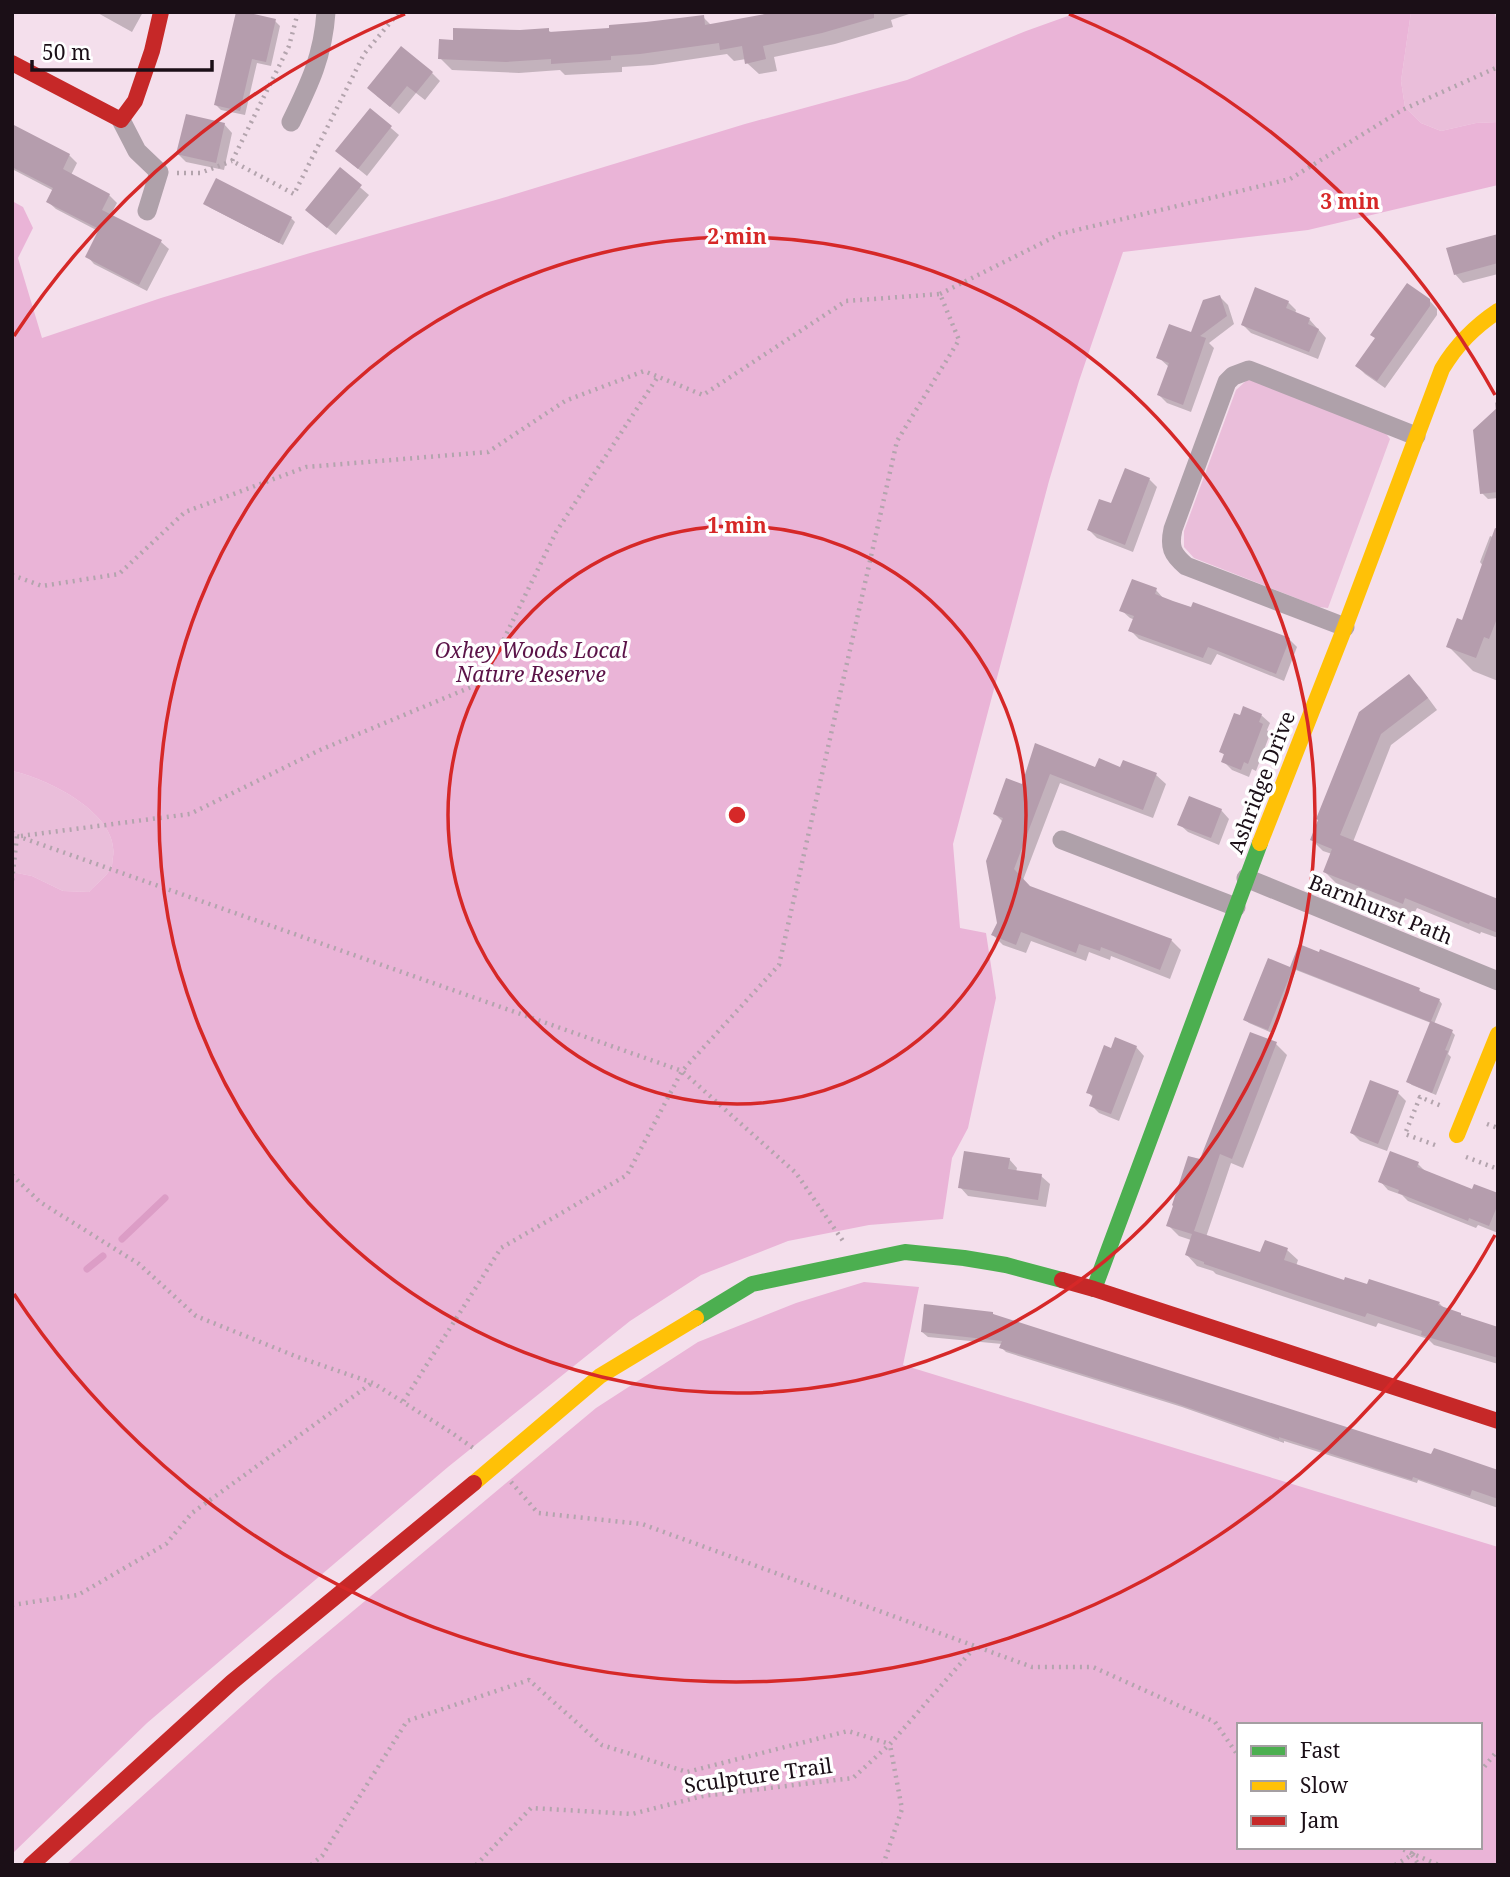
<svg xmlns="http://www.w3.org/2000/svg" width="1510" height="1877" font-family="'Noto Serif',serif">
<rect width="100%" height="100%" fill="#f4dfec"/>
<!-- green -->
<path fill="#eabeda" d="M1411,12h83l4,12v98l-22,1 -35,8 -20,-8 -16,-16 -4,-26z
M1254,379l131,53 5,7 -62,169 -9,-1 -125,-49 -10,-11v-16l52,-141 11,-10z
M12,771c35,7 108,43 101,86 -1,4 0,7 -2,11 -4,8 -16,17 -22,24l-26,-1 -31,-15 -20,-4z"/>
<!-- forest -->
<path fill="#eab4d7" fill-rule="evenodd" d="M1079,12h332l-10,69 4,26 16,16 20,8 35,-8 22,-1v63l-190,45 -185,22 -44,129 -30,100 -96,363 7,84 26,5 10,65 -28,130 -16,30 -9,61 -74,6 -81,16 -87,34 -71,46 -182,146 -301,256 -135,131v-982l20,4 31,15 26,1c6,-7 18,-16 22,-24 2,-4 1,-7 2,-11 7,-43 -66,-79 -101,-86v-570l11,6 10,21 -15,30 24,80 119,-40 149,-45 189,-54 246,-75 162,-44 119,-49z
M864,1282l55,5 -16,78 595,182v318h-1432l208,-188 322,-269 102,-66 98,-39zM1239,1725h241v122h-241z"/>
<!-- shadow -->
<path fill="#0003" d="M96,12h47l-11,20z
M784,12h131l-24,8 2,7 -58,17 -61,13 3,14 -18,3 -12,-11 -1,-4 -12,2 -7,-7 -74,11 -31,2v5l-57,3 -5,-5 -41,3 -67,-3 -12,-12 14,-16 66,-11 28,-1 4,3 59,-3 92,-13 9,9z
M275,21l5,5 -9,40 -14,-3 -12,52 -24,-5 -5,-5z
M432,73l8,8 -15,19 -9,-7 -17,21 -22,-18z
M370,110l29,25 -32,41 -21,-17z
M224,124l8,9 -8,37 -38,-8 -8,-8z
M12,126l57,29 8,8 -6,12 38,20 8,8 -7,13 51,26 8,7 -22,42 -53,-27 -7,-8 13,-24 -44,-23 -8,-7 6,-11 -42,-22z
M340,170l29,25 -33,40 -20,-17z
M209,207l82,11 4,4 -12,23z
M1498,235v39l-35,9 -8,-9z
M1220,297l8,8 6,19 -25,19 5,5 -23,64 -24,-9 -8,-8 10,-28 -11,-10 34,-22z
M1429,300l8,9v6l-52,73 -20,-14 -8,-8 20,-27z
M1288,302l8,8 -1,4 14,5 17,19 -8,21 -67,-26 -8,-8z
M1498,400v98l-10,1 -6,-6 14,-82 -1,-8z
M1149,479l8,8 -24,65 -36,-14 -8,-8 23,-25z
M1490,536l8,3v142l-25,-10 -25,-25 15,-24 20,-56 -3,-4z
M1133,581l23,9 8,9 125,40 8,8 -13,34 -67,-27 -6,11 -72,-26 -9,-9 5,-10 -5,-2 -9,-8z
M1409,676l11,11 17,23 -46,35 -38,97 145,59v37l-17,-6 -1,2 -63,-26 -3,6 -78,-31 -11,-11 7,-18 -9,-3 -11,-11z
M1261,715l9,8 -3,7 3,4 -14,37 -4,-2 -3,8 -17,-7 -8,-8 2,-6 -5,-4 20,-35z
M1036,745l60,24h25l35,6 10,9 -13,34 -93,-35 -37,97 8,9 140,51 10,10 -11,29 -59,-23 -1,4 -21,-8 -3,9 -55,-20 -5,12 -23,-8 -10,-10 6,-12 4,-101 -8,-8 28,-27z
M1221,810l8,9 -10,26 -31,-13 -9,-8z
M1300,946l119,44 5,4 15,6 3,4 -8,20 18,8 3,3 -7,19 3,3 -15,38 -24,-10 -4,-3 23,-59 -135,-53 -24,63 -23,-10 -4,-3 46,-51z
M1276,1044l11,11 -44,113 -12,-5 -25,74 55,18 26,-5 11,10 -2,6 49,16 94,21 6,6 18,9 35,11v35l-64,-19 -6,-6 -50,-16 -2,4 -160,-53 -3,-3 -16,-5 -10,-11 4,-15 -12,-4 -11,-11 33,-63z
M1136,1047l8,9 -25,65 -20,-8 -8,-8 3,-7 -6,-6 24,-42z
M1398,1093l8,8 -19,50 -27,-10 -8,-8z
M1009,1159l8,9 -1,4 25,4 9,8 -4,23 -78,-11 -8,-9z
M1418,1164l8,8 47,19 25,4v38l-20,-8 -2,3 -68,-27 -6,-6 -14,-5 -8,-9z
M992,1313l4,4 437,140 65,14v37l-80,-28 -1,3 -133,-42v2l-102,-36 -176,-55 -5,-5 1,-3 -74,-7 -6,-5z"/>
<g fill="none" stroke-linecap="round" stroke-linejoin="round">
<!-- stream -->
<path stroke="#dc9dc6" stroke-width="7" d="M122,1239l43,-41
M87,1269l16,-13"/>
</g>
<!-- building -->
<path fill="#b59dad" d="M236,12h9l31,7 -10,43 -14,-3 -12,52 -26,-6z
M776,12h98v6l-52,15 -59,13 3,13 -21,5 -3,-18 -22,4 -1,-7 -79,11 -29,2v4l-60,4v-5l-45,3 -68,-3 1,-20 14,1v-12l67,2 29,-2v4l60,-4v-3l37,-3 58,-7 1,10z
M401,46l32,26 -17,21 -9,-7 -17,21 -23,-19z
M370,108l22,18 -34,43 -23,-18z
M186,114l39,9 -9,40 -40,-9z
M12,124l58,30 -7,15 47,25 -8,16 60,30 -23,45 -54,-28 14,-28 -53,-27 7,-14 -41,-21z
M340,167l22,18 -35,43 -22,-18z
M216,178l76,39 -13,26 -76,-39z
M1498,234v29l-44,12 -8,-27z
M1407,283l23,16v7l-53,75 -22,-15 20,-28 -5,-3z
M1255,287l34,14 -3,7 24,10 -2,6 11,5 -10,23 -68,-27z
M1220,295l7,21 -27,20 6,2 -23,67 -26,-10 12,-32 -13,-5 13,-34 22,8 12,-32z
M1498,407v85l-18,2 -7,-64z
M1125,468l25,10 -25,67 -38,-15 12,-31 12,4z
M1495,528l3,1v87l-9,23 -5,-2 -8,21 -30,-11 11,-29 5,2z
M1132,579l25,9 -2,6 18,7 18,6 2,-5 97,36 -14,36 -68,-27 -5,11 -75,-27 6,-15 -15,-5z
M1409,674l19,24 -47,36 -41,101 158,64v34l-28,-11 -1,2 -64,-26 -2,6 -80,-32 9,-23 -22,-9 8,-20 -2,-1 43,-107z
M1243,706l19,8 -3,8 4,2 -15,40 -4,-2 -3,8 -20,-8 3,-8 -5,-2 15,-39 6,2z
M1035,743l60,24 4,-9 21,9 3,-7 34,13 -14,37 -93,-36 -36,95 16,17 142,53 -12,31 -59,-23 -1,4 -21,-7 -3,9 -55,-21 -5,13 -25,-10 6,-12 -11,-62 17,-43 -10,-4 13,-36 16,6z
M1189,796l33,13 -11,29 -34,-13z
M1299,944l20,8 1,-3 100,39 -1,3 21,8 -9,22 22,9 -8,20 3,1 -16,42 -26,-11 24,-60 -137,-54 -25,62 -25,-10 25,-62 22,9z
M1250,1032l27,10 -45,117 -12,-5 -26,77 66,21 5,-12 23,8 -4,12 60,20 1,-3 22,7 2,-5 71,23 -2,3 23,8v2l37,12v31l-77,-23 1,-4 -55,-18 -2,4 -66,-21 -95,-32v-2l-19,-7 7,-21 -26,-8 7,-20 -1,-1 16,-49 12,3z
M1115,1037l22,9 -26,68 -22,-8 4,-11 -7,-2 18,-48 7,3z
M1370,1080l29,11 -21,53 -28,-11z
M964,1151l46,7 -2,11 34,5 -4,26 -80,-12z
M1390,1151l29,11 -2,5 55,22 2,-5 24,9v11l-9,22 -20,-8 -1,3 -70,-28 1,-3 -21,-8z
M924,1304l69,8v2l438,140 3,-6 64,22v29l-26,-9 -2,6 -57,-19 -1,3 -133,-43v2l-104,-36 -176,-55 3,-7 -81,-9z"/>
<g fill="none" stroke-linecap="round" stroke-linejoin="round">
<!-- path -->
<path stroke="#b3a4ad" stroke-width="4.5" stroke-dasharray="2 5" stroke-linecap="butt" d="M298,12l-9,34 -57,115 62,33 70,-140 35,-42
M177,173h23l32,-12
M940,294l120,-60 230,-55 112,-69 96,-43
M12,575l30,11 77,-12 66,-62 121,-45 182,-15 77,-51 79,-30 59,24 143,-94 94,-7 19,46 -62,101 -118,524 -97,106 -55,104 -126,73 -98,154
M12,832l5,4 -5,45
M17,836l665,235 114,102 47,68
M21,836l169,-22 130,-64 163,-68 73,-150 101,-154
M1487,1124l11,4
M1435,1145l-30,-11 15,-37 24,10
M1466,1157l32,12
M12,1175l28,27 99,62 57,52 99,40 78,27 79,50 24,17
M511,1482l27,31 104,11 390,143h61l122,55 24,35
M12,1605l66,-10 88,-51 26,-31 180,-130
M1480,1772l18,-22
M1397,1847l42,18
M1412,1855l7,10
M311,1865l11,-9 85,-135 122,-41 73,65 85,27 161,-41 42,13
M476,1865l55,-57 101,6 71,-18 150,-18 37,-34 85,-97
M883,1865l19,-56 -12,-64
M1395,1865l17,-10 6,-8"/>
<!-- street -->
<path stroke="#afa1aa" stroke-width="19" d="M121,120l16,31 22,21 -12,39
M291,122c19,-39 32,-66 35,-110
M1345,627l-159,-61c-14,-12 -17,-19 -13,-37l54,-147 6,-6 16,-6 167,66
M1062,840l174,67
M1246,878l252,103"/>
<!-- fast -->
<path stroke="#4caf50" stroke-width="16" d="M1094,1289l166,-446
M696,1318l56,-34 153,-32 59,6 42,7 56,15"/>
<!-- slow -->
<path stroke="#ffc107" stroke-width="16" d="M1260,843l85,-216 97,-258c15,-25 32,-42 56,-58
M1457,1135l41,-101
M474,1483l126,-107 96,-58"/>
<!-- jam -->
<path stroke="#c62828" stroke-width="16" d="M12,63l109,57 14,-19 17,-50 9,-39
M1062,1280l32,9 404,132
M31,1865l201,-183 242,-199"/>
</g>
<!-- distance rings -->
<g fill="none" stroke="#d62828" stroke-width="3.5">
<circle cx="737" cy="815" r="289"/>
<circle cx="737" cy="815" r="578"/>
<path d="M1495 1235A867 867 0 0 1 14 1294M14 336A867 867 0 0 1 405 14M1069 14A867 867 0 0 1 1495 395"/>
</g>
<g text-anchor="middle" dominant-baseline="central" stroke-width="7" stroke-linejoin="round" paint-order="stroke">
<!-- park labels -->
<g font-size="21" font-style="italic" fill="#5b1348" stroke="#fff">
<text x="531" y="650">Oxhey Woods Local<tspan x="531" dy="24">Nature Reserve</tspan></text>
</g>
<!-- street labels -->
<g font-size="21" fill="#1b0f17" stroke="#fff">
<text transform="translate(1261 782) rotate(-69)">Ashridge Drive</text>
<text transform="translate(1381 909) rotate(22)">Barnhurst Path</text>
<text transform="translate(758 1775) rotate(-8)">Sculpture Trail</text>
</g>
</g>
<circle cx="737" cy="815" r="10" fill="#d62828" stroke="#fff" stroke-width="3.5"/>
<g font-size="21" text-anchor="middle" font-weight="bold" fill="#d62828" stroke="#fff" stroke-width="7" stroke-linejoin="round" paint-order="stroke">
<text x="1350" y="209">3 min</text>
<text x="737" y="244">2 min</text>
<text x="737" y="533">1 min</text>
</g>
<!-- border -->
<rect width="1510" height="1877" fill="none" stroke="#1b0f17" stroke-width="28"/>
<!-- legend -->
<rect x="1237" y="1723" width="245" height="126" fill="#ffffff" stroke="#a49fa2" stroke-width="2"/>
<rect x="1251" y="1746" width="35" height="10" fill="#4caf50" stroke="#a49fa2" stroke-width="2"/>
<text x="1300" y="1758" font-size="21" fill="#1b0f17">Fast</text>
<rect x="1251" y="1781" width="35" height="10" fill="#ffc107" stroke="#a49fa2" stroke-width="2"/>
<text x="1300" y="1793" font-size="21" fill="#1b0f17">Slow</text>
<rect x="1251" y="1816" width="35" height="10" fill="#c62828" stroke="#a49fa2" stroke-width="2"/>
<text x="1300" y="1828" font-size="21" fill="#1b0f17">Jam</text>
<!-- scale -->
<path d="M32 60v10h180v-10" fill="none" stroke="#1b0f17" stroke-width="3.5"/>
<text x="42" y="60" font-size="21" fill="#1b0f17" stroke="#ffffff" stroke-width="5" paint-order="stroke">50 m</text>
</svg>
